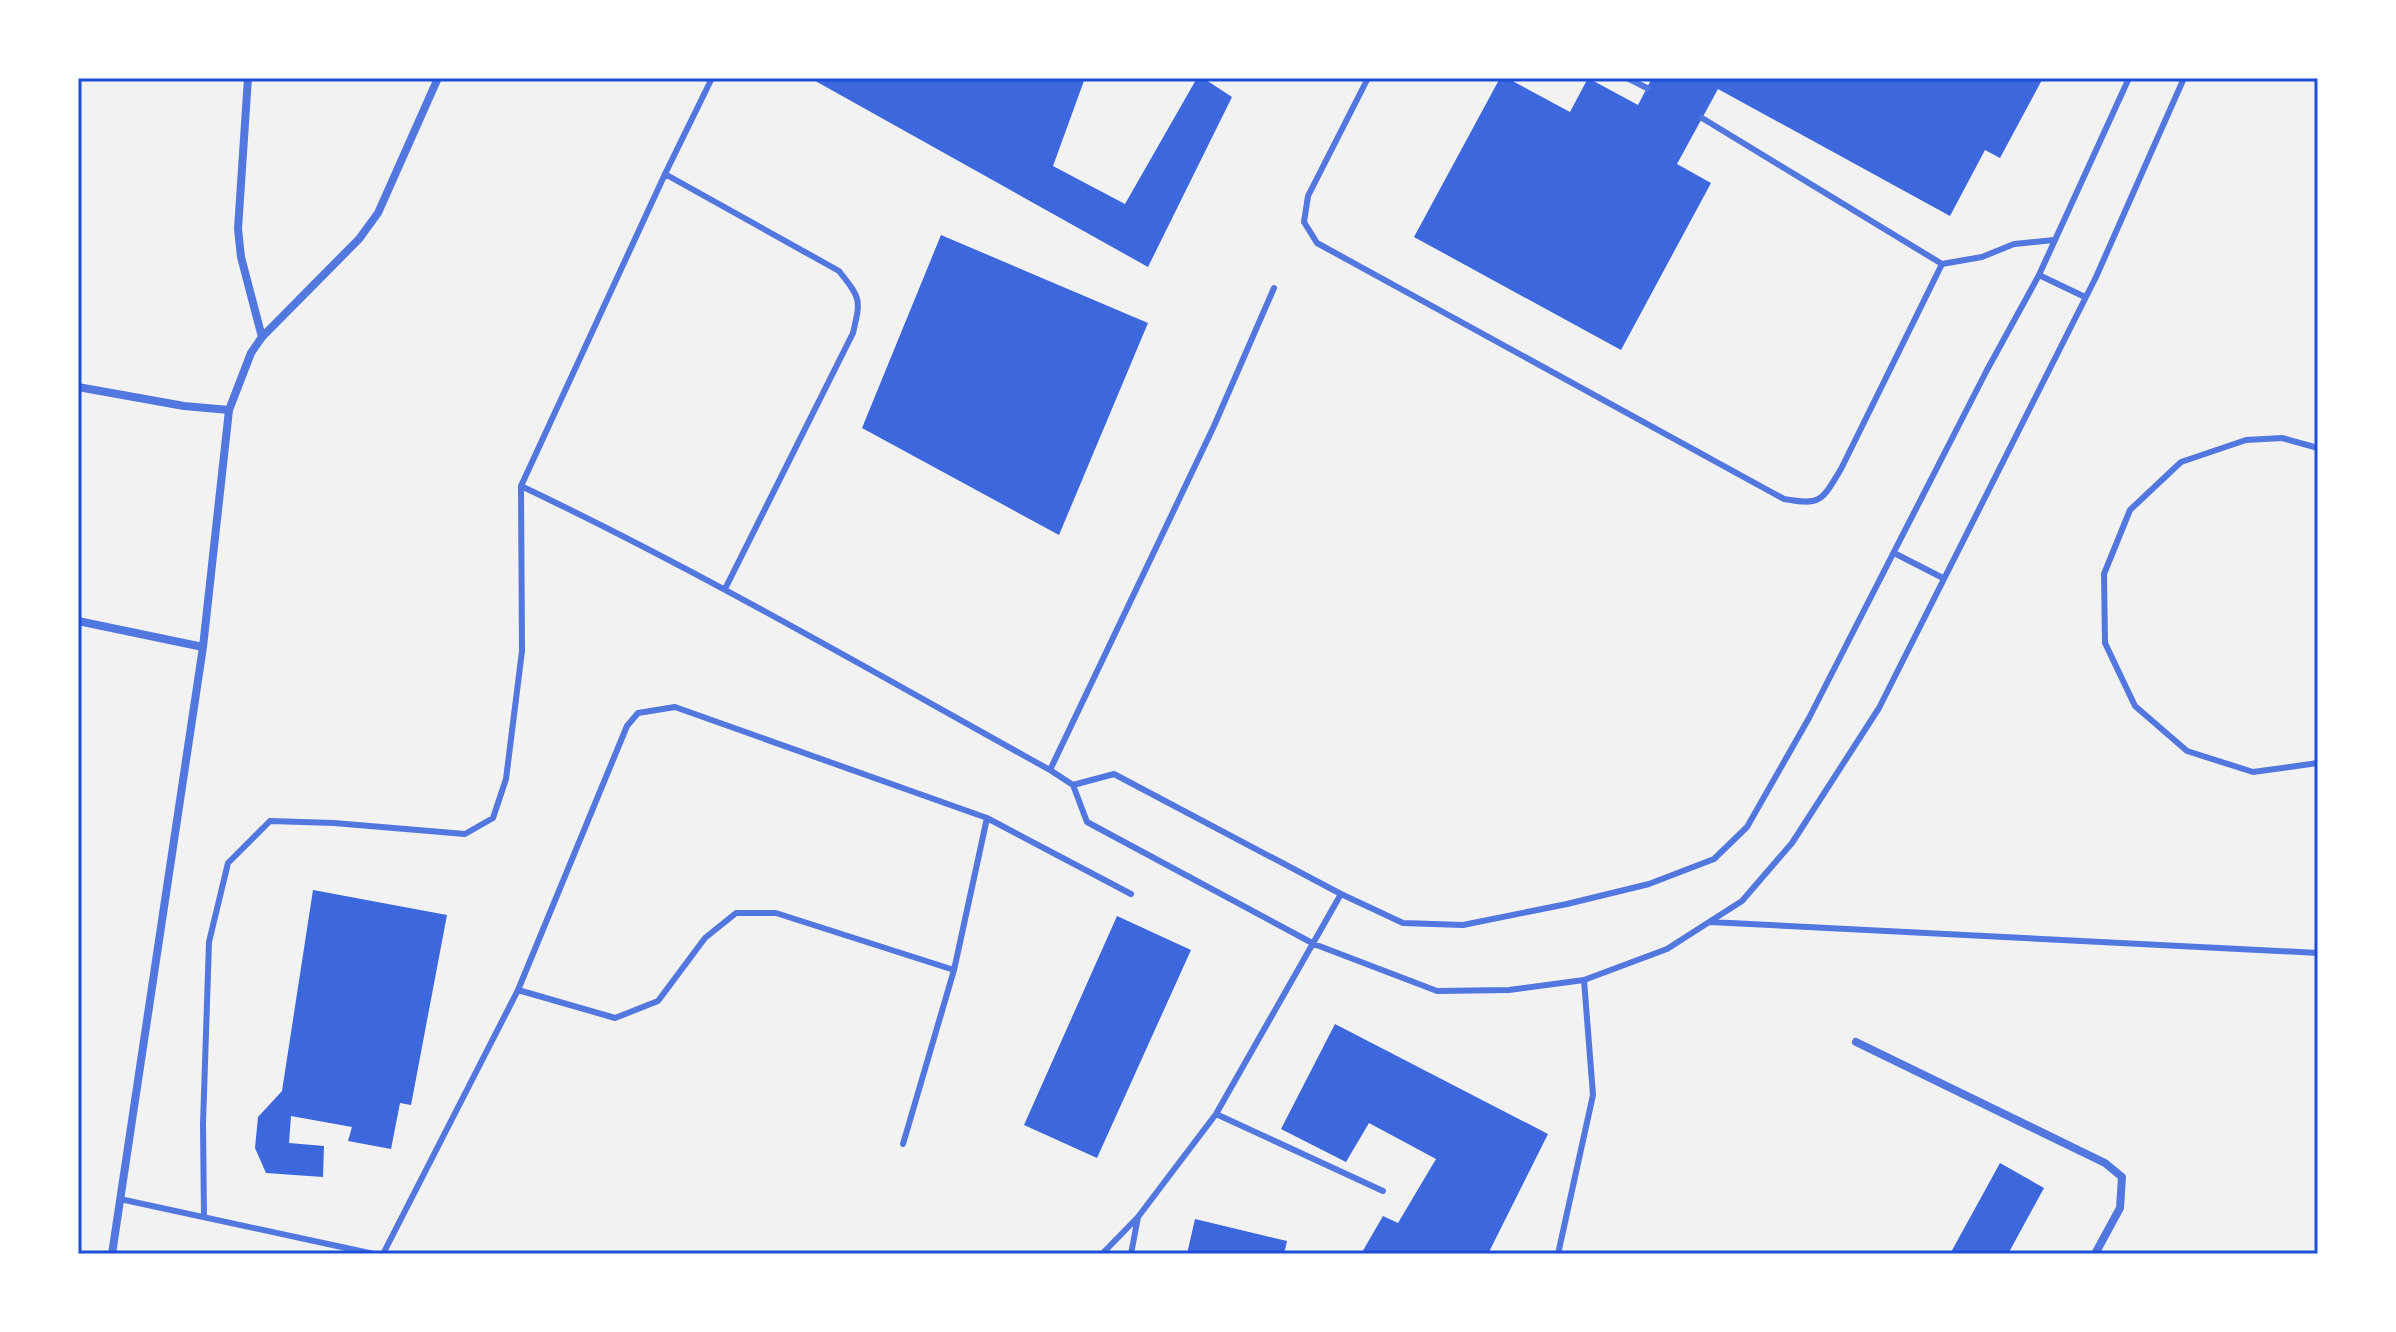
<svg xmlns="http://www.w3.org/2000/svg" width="2396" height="1332" font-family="'Nunito Sans',sans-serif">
<rect width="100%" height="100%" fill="#f2f2f2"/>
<!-- building -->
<path fill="#3d67dc" d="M810,78h275l-32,88 72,38 72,-126h6l29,19 -84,170z
M1500,78h7l63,34 18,-34 50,27 14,-27h391l-43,80 -15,-8 -35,66 -232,-127 -41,75 34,19 -90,167 -207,-113z
M941,235l207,88 -89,212 -197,-107z
M313,890l134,25 -36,190 -11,-2 -9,46 -43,-8 4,-14 -61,-11 -2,27 35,3 -1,31 -57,-4 -11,-25 3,-31 24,-26z
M1117,916l74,34 -94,208 -73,-33z
M1335,1024l213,110 -60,120h-127l22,-38 15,7 38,-64 -67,-36 -23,39 -65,-33z
M2000,1163l44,25 -36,66h-58z
M1195,1219l92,22 -3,13h-97z"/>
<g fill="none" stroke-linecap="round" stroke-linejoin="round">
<!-- service -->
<path stroke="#5277de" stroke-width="6" d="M1368,78l-60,118 -4,26 13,21 467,256c38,7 38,1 57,-30l101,-205 40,-7 32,-13 40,-4
M1627,78l20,10
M1702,118l240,146
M665,174l174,97c22,28 22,28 14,62l-128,256
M2039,275l46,22
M2318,448l-36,-10 -36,2 -65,22 -51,48 -26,64 1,69 30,63 52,45 66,21 65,-9
M521,486c181,86 354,187 529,284l23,15 14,37 227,122 123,47 72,-1 75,-10 83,-31 75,-48 50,-58 87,-135 217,-431 88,-199
M1894,553l49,25
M1050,770l164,-344 60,-138
M1073,785l41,-11 227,120 62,29 60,2 104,-21 82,-20 65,-25 33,-32 62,-109 178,-348 52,-95 90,-197
M1710,922l608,31
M954,970l33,-152
M518,990l97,28 43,-17 47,-63 31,-25h40l178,57 -51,174
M1216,1114l167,77
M120,1199l254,55
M204,1217l-1,-93 6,-182 19,-79 42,-42 64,2 131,11 28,-16 13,-39 16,-128 -1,-165 144,-312 47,-96
M383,1254l135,-264 109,-264 11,-13 37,-6 312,111 144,76
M1102,1254l36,-37 78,-103 125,-220
M1131,1254l7,-37
M1558,1254l35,-159 -9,-115"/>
<!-- minor -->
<path stroke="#5277de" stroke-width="8" d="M248,78l-10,151 3,28 21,80
M78,387l106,19 45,4
M78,621l125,26
M1856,1042l249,121 17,14 -2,31 -25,46
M112,1254l91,-607 26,-237 22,-57 11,-16 97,-98 19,-26 60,-135"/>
</g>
<!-- border -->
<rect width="2396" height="1332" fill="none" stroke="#ffffff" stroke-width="160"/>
<rect x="80" y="80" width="2236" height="1172" fill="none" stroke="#1d4ed8" stroke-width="3"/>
</svg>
